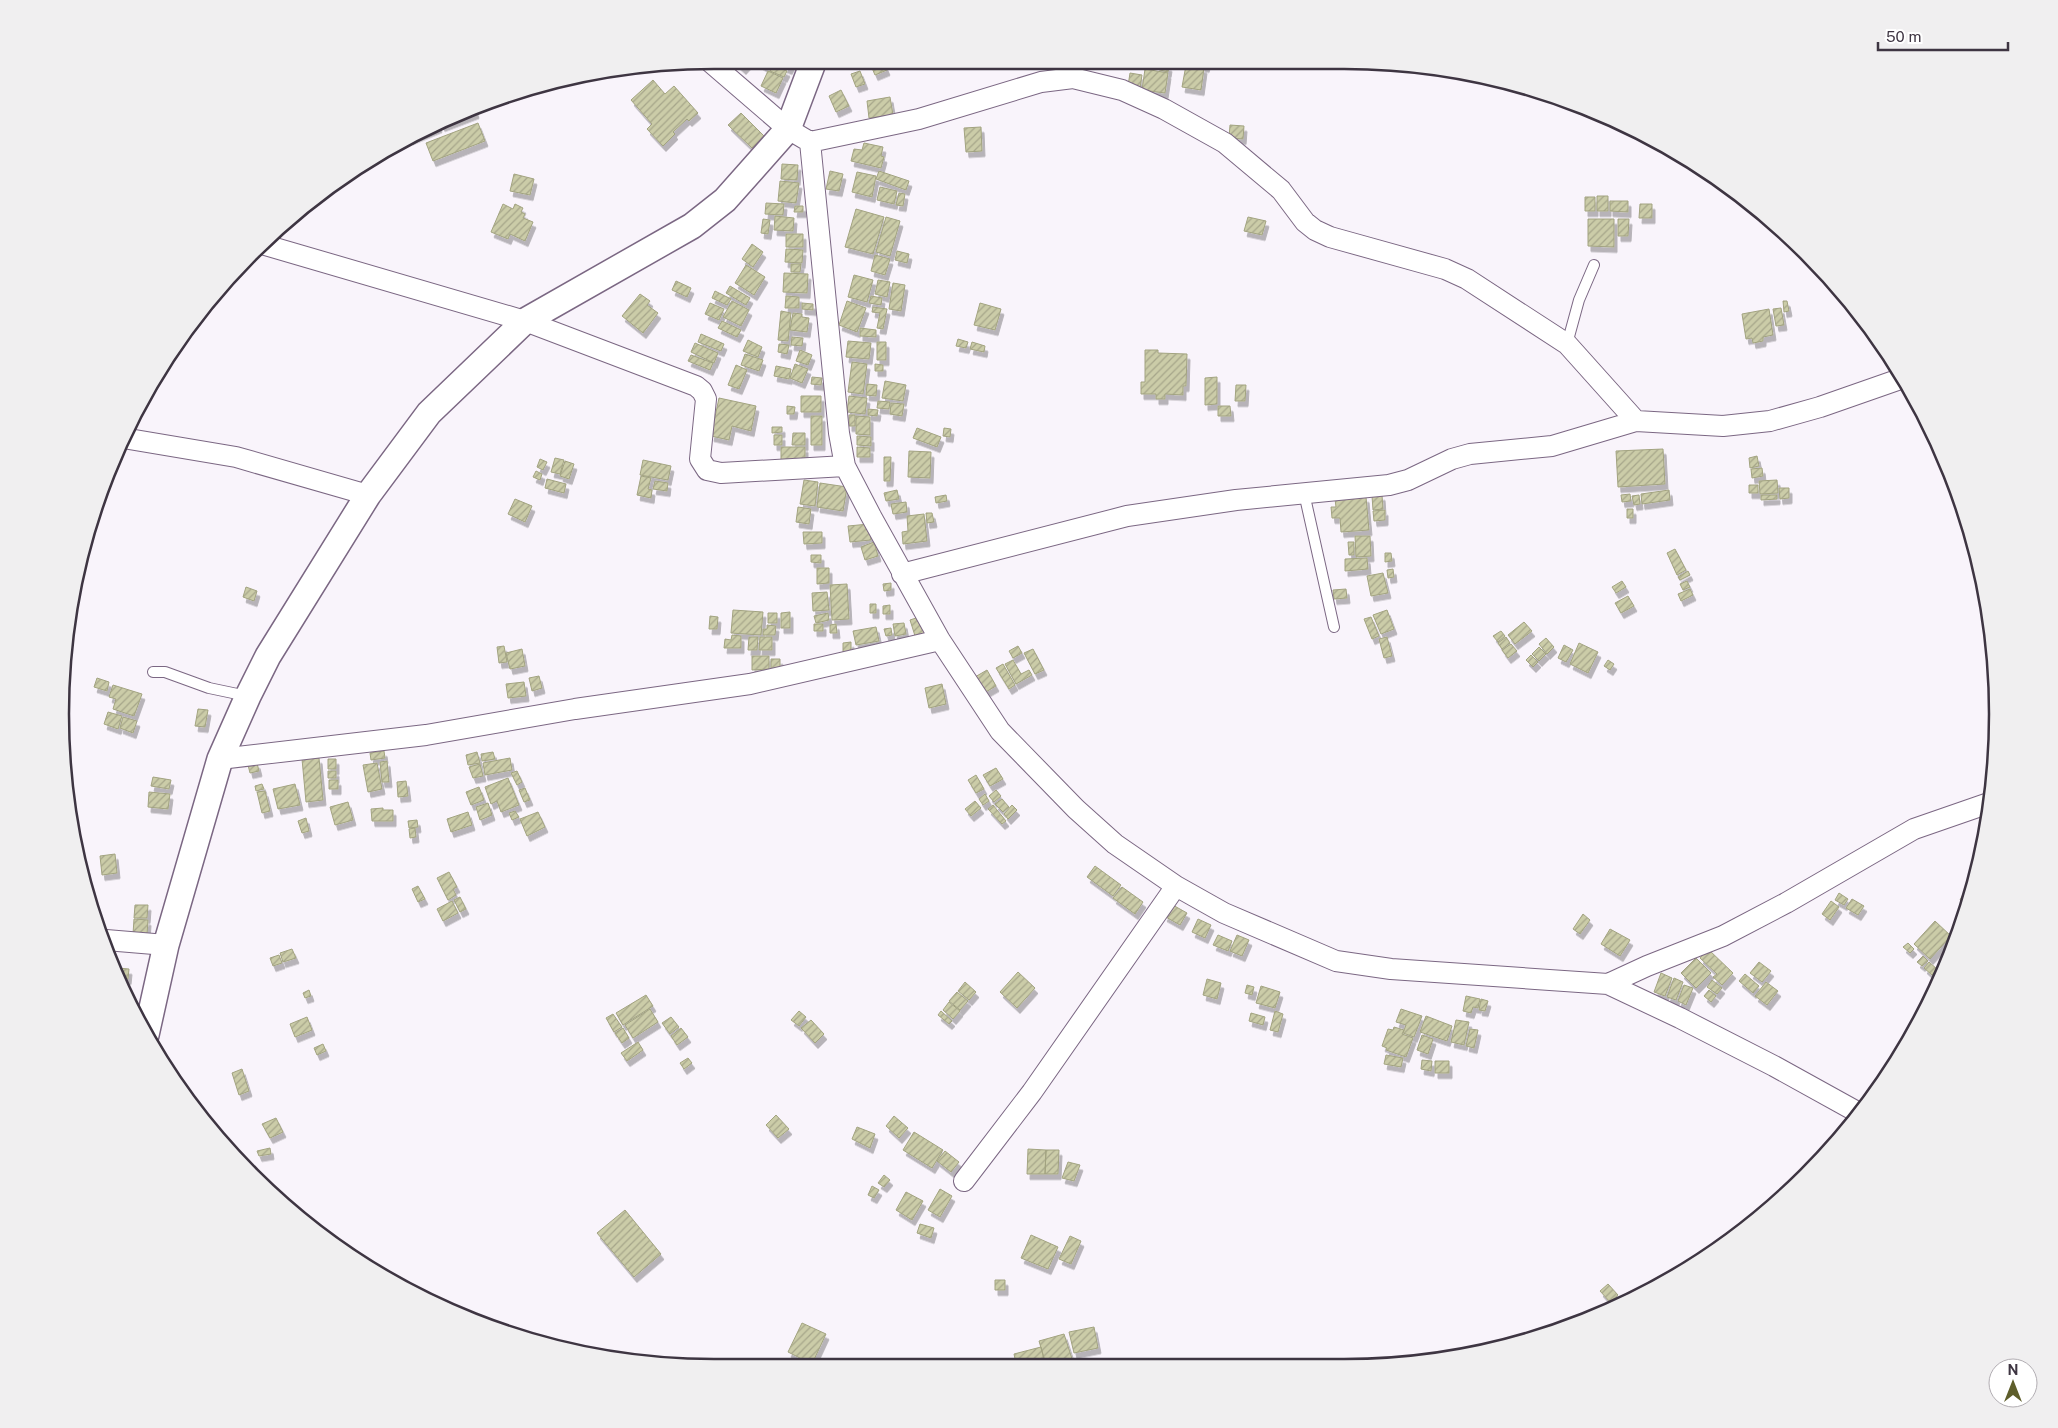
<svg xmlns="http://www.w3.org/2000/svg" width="2058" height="1428" font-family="'Public Sans',sans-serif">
<defs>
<pattern id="building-hatch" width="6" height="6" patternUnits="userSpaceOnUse" patternTransform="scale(1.25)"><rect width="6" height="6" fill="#cbcca8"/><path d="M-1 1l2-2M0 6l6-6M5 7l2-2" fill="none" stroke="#a6a68a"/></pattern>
<filter id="shadow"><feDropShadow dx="3" dy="5.5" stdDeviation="0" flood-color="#0004"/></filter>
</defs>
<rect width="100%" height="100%" fill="#f9f4fb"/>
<!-- building -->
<path fill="url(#building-hatch)" stroke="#a2a380" filter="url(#shadow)" d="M733,60h18l-8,9z
M754,60h12l6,4 -4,5z
M788,60l5,1 -4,8 -5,-2z
M1195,60h13l-2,7 -12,-3z
M884,63l3,7 -12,5 -3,-7z
M1157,64l12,2 -1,6 -12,-3z
M773,65l14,6 -3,6 -14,-6z
M1186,65l18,3 -3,22 -19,-3z
M1145,69l23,4 -3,20 -23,-3z
M768,71l15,7 -7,15 -15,-7z
M860,71l5,13 -9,3 -5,-13z
M1130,73l12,2 -2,13 -12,-2z
M653,80l12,14 9,-8 24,27 -9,8 -2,-2 -14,13 2,2 -12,12 -16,-17 5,-5 -21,-24z
M841,90l8,16 -13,6 -7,-16z
M890,97l3,18 -24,3 -2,-17z
M474,106l2,7 -34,13 -2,-4z
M741,113l23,23 -12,12 -24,-23z
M438,123l1,4 -29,12z
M478,123l7,18 -52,20 -7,-18z
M1230,125l14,1 -1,13 -14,-1z
M981,127l1,24 -16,1 -2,-24z
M864,143l19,4 -2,9 3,1 -3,11 -30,-7 3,-12 8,1z
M782,164l16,1 -1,15 -16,-1z
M830,171l13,3 -4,17 -13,-2z
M879,171l30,10 -3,9 -30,-11z
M857,172l19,4 -4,21 -20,-5z
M514,174l20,5 -4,16 -20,-4z
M780,181l19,2 -3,20 -18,-2z
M880,187l17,4 -3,13 -17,-4z
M899,193l6,1 -2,12 -7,-1z
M1597,196h11v15h-11z
M1585,197h10v14h-10z
M1610,201h18v11l-18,-1z
M766,203l18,1 -1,11 -18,-1z
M503,204l10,5 2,-5 8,4 -2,4 4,2 -2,4 10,4 -8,19 -15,-7 -2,5 -17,-7z
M1640,204h12v14h-13z
M795,206h8v6h-9z
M856,209l28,8 -11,37 -28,-7z
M775,216l19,2 -1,13 -19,-1z
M886,217l14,4 -10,35 -14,-4z
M1248,217l18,4 -4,14 -18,-4z
M763,219l7,1 -2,14 -7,-1z
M1588,219h26v28l-26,-1z
M1618,219h11l-1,17h-10z
M786,234h17v13h-17z
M752,244l11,8 -10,15 -11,-8z
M786,249l17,1 -1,13 -17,-1z
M897,251l12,3 -2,9 -12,-3z
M875,255l15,4 -5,16 -14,-4z
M791,264h10l-1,8h-9z
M746,265l19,12 -11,18 -19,-12z
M784,273l24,1 -1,19 -24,-1z
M854,275l19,5 -6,22 -19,-5z
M878,280l12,2 -3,15 -12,-3z
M676,281l15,7 -4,9 -15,-7z
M893,283l12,2 -4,26 -12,-2z
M730,286l20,12 -4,7 -20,-12z
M715,291l16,8 -4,6 -15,-7z
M640,294l10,7 -3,4 11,8 -15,20 -21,-17z
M786,296l13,1v11h-14z
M871,296l11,2 -1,7 -12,-2z
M732,301l17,9 -8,16 -18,-9z
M847,301l19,7 -9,24 -18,-7z
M1783,301h4l2,10 -5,1z
M710,303l14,6 -5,11 -14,-6z
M802,303l11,1v6l-11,-1z
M980,303l21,6 -6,21 -21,-5z
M873,307l14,2 -4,20 -6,-1 3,-15 -8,-1z
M1781,308l3,17 -8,1 -3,-17z
M1769,309l4,26 -10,2v4l-10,2 -1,-5 -6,1 -4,-25z
M781,311l10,2 -3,28 -10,-1z
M793,313l9,1v3l7,1 -2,14 -17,-2z
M722,321l19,9 -4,7 -19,-9z
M860,328l16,2v7l-16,-1z
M701,334l23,10 -3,7 -23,-9z
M792,337l11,1 -1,8 -11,-1z
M958,339l10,3 -2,6 -10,-2z
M748,340l14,7 -4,10 -15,-6z
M848,341l23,2 -2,16 -23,-2z
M877,342h9v18h-9z
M972,342l13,4 -1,6 -14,-3z
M695,343l23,10 -4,10 -23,-11z
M779,344l10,1 -2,9 -9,-2z
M800,350l12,5 -4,10 -12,-4z
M1145,350h13v3l29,1 -1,32h-3v9l-18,-1v5h-9v-5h-15v-12h4z
M745,354l18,6 -4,11 -18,-6z
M691,355l22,8 -3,7 -22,-9z
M852,362l15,2 -4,30 -15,-2z
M795,364l13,5 -6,14 -12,-5z
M875,364l8,1v6h-8z
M736,365l11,5 -8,19 -11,-4z
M776,366l15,3 -2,10 -15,-3z
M812,377l10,1 -1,7 -10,-1z
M1217,377v27l-12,1v-27z
M885,381l21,4 -3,16 -21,-3z
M867,384l10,1 -1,11 -10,-1z
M1236,385h10l-1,16h-10z
M801,396h20v16h-20z
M849,396l18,2 -2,16 -18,-2z
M719,398l37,8 -5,25 -19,-5 -3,14 -18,-4z
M878,401l12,1 -1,7 -12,-1z
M891,403l13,1 -2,12 -12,-2z
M787,406l8,1 -1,7h-7z
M1218,406h12l1,10h-13z
M868,409l10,1 -1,6 -9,-1z
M849,415h6v11h-6z
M811,416h11v29h-11z
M856,416l14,1v18l-14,-1z
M772,427h10v5l-10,1z
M917,428l24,9 -4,10 -24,-9z
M944,428l7,1 -1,8 -7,-1z
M793,433h12v12h-13z
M774,435h8v10h-8z
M857,436l14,1v9l-14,-1z
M781,447h24v14h-24z
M857,447l13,1v9h-13z
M1663,449l2,35 -47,3 -2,-36z
M909,451l22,1 -1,26 -22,-1z
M1757,456l2,10 -9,2 -1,-10z
M884,457h7l-1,24h-6z
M555,458l9,2 -4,14 -9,-2z
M540,459l7,3 -4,8 -6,-3z
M643,460l28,6 -3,14 -28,-5z
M565,461l9,3 -5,15 -9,-3z
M1762,468l1,8 -11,2 -1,-9z
M536,471l6,3 -2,6 -7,-3z
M641,476l10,2 -3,11 4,1 -1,8 -14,-3z
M547,479l19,5 -2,9 -19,-5z
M804,480l14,2 -3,24 -15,-2z
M1777,480l1,13 -18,1 -1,-13z
M655,481l13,2 -1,8 -14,-2z
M820,483l27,4 -4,24 -26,-4z
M1749,485h9v8h-9z
M1779,488h10v10l-9,1z
M897,490l2,9 -13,2 -2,-8z
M1669,490l1,10 -28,4 -1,-10z
M1630,494l1,7 -9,1 -1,-7z
M946,495l1,6 -11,2 -1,-6z
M1382,495l1,14 -10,1 -1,-14z
M1639,495l1,9 -6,1 -2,-9z
M1761,495h16v4l-16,1z
M1366,497l3,33 -28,2 -1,-14h-8l-1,-11h5l-1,-8z
M515,499l17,7 -7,16 -17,-8z
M906,502l1,10 -14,2 -2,-10z
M798,507l13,2 -2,15 -13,-2z
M1627,509h6v9h-6z
M1385,510v10l-11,1 -1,-10z
M926,513h6l2,9 -7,1z
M924,514l3,27 -24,3 -1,-12 6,-1 -1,-15z
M869,524l2,16 -21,2 -2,-16z
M803,532h19v11l-18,1z
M1355,536h15l1,20 -15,1z
M874,542l4,14 -13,4 -4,-13z
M1348,542h6v13h-5z
M1675,549l11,21 -9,5 -10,-22z
M1385,553h6l1,8 -7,1z
M811,555h10v8l-10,-1z
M1367,558l1,11 -23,2v-12z
M817,568h12v15l-12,1z
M1393,569l1,8 -6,1 -1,-8z
M1688,571l2,4 -10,5 -2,-3z
M1383,573l5,20 -17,3 -4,-20z
M1622,581l4,6 -10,6 -4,-6z
M1687,581l3,6 -7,3 -3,-6z
M891,583v7l-7,1 -1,-7z
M847,584l2,35 -17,1 -2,-35z
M246,587l11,4 -3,10 -11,-4z
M1346,589l1,9 -13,1 -1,-9z
M1690,589l3,6 -12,6 -3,-7z
M827,592l2,18 -16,1 -1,-18z
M1628,596l6,10 -13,7 -6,-10z
M870,604h6v9h-6z
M890,605v9h-7v-8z
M733,610l30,2 -2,23 -30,-2z
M1387,610l7,19 -13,5 -8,-19z
M790,612v16h-9v-15z
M768,613h9v10h-9z
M828,613l1,7 -13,3 -2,-7z
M710,616l8,1 -1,12h-8z
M919,617l7,18 -10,4 -6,-19z
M1371,617l8,19 -7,3 -8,-20z
M1524,622l8,9 -17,13 -7,-9z
M904,623l2,11 -11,2 -2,-12z
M814,624h9v7h-9z
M836,624l1,9h-7v-8z
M767,625l9,1 -1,9h-12v-6h4z
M876,627l3,14 -23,4 -3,-14z
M891,628l1,7 -6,1 -2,-7z
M1501,631l4,5 -7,6 -5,-6z
M732,635l9,1v12h-17l1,-9 6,1z
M749,637h9l-1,13h-9z
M760,637h12v13h-13z
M1387,637l5,19 -8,2 -5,-19z
M1506,637l4,6 -8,6 -4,-6z
M1546,638l8,9 -7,7 -8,-10z
M851,642v13h-8v-12z
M1579,643l19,9 -10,21 -18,-9z
M1511,644l6,7 -9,7 -6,-8z
M1564,645l9,5 -7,12 -8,-4z
M504,646l3,16 -8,1 -2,-16z
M1018,646l4,7 -9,5 -4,-7z
M1539,647l7,7 -7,7 -7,-7z
M522,649l3,17 -15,3 -4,-16z
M1033,649l11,21 -9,4 -11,-21z
M1531,655l7,7 -5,5 -7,-7z
M752,656h17v13l-17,1z
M771,659h9v11h-9z
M1013,660l8,14 8,-4 3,5 -16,9 -11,-20z
M1608,660l6,4 -4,6 -6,-4z
M1003,664l12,21 -6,4 -13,-21z
M987,670l9,16 -12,7 -9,-16z
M539,676l3,12 -10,3 -3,-13z
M97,678l12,4 -2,9 -13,-4z
M524,682l2,14 -18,2 -2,-14z
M942,684l4,20 -17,4 -4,-20z
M113,685l29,9 -8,22 -21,-7 3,-10 -7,-2z
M198,709l10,1 -3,17 -10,-1z
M108,712l14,4 -4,13 -14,-5z
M123,717l14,4 -4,12 -13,-5z
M384,751l1,7 -14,2 -1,-7z
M477,752l3,11 -12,2 -2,-10z
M493,752l2,7 -13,2 -1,-7z
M319,758l4,42 -17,2 -4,-43z
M510,758l2,12 -27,5 -2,-12z
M328,759h8v10h-8z
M387,761l2,21h-7l-2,-20z
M257,763l2,8 -9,2 -2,-8z
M377,763l5,26 -14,3 -5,-27z
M480,764l3,12 -10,2 -4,-11z
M996,768l7,11 -13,7 -7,-11z
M328,771h8v7h-8z
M517,771l5,11 -5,3 -6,-12z
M976,775l8,14 -8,4 -8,-13z
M153,777l18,3 -2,9 -18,-3z
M508,778l11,27 -18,7 -4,-11 -6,3 -6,-17z
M329,780h9v9h-9z
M406,781l2,15 -10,1 -1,-15z
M262,784l2,5 -8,2 -1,-5z
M295,784l5,21 -22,4 -5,-20z
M479,787l5,13 -13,5 -5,-13z
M525,788l5,12 -6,2 -5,-12z
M996,790l5,6 -7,6 -5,-6z
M265,791l5,20 -8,2 -5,-21z
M149,792l21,2 -2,15 -20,-2z
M985,794l4,7 -6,4 -4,-6z
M1002,799l7,8 -6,5 -8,-8z
M975,801l6,7 -10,8 -6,-7z
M348,802l5,18 -18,5 -5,-18z
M488,803l4,12 -12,5 -4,-13z
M993,805l13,16 -4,3 -14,-15z
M1012,805l5,5 -9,9 -4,-5z
M383,808v2h10v11h-21l-1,-12z
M515,811l4,6 -7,3 -3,-7z
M468,812l4,13 -21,7 -4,-13z
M538,812l7,15 -18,9 -7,-17z
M306,818l3,13 -7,2 -4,-12z
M417,820l1,7 -9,1 -1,-7z
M415,828l1,9 -6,1 -1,-9z
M115,854l2,19 -15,2 -2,-19z
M1095,866l26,19 -8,11 -26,-19z
M449,872l8,15 -4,2 3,6 -8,5 -11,-22z
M1973,875l2,2 -10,33 -4,-2 3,-6 -4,-2z
M418,886l7,13 -7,3 -6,-13z
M1122,887l21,15 -8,12 -22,-16z
M1839,893l9,6 -4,6 -9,-5z
M460,897l6,12 -6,3 -6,-12z
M1852,899l12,7 -6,9 -12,-7z
M452,901l6,12 -15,8 -6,-12z
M1831,901l8,6 -9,13 -8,-6z
M1171,904l16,9 -7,12 -16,-9z
M135,905h13l-1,13h-13z
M1583,914l7,6 -10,14 -7,-5z
M134,919l14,1 -1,15 -14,-1z
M1198,919l13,6 -6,13 -13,-6z
M1935,921l16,15 -21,23 -16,-15z
M1610,929l20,11 -10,16 -19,-12z
M1218,935l14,6 -4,10 -15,-6z
M1237,935l12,5 -7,16 -12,-5z
M1908,943l6,6 -4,4 -7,-6z
M1954,945l-5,18 -6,-6z
M292,949l4,9 -13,4 -3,-9z
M1708,949l25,24 -11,12 -9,-8 4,-3 -17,-16z
M279,955l3,8 -9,3 -3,-8z
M1923,956l5,5 -6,5 -5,-4z
M1696,958l15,15 -15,15 -15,-15z
M1759,962l12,9 -9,11 -12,-9z
M1929,962l8,7 -5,6 -8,-7z
M118,968l11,1 -1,10h-9z
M1018,972l17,16 -18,20 -17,-16z
M1661,973l11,5 -7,18 -11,-4z
M1745,974l14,12 -6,7 -14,-12z
M1674,978l9,4 -7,18 -9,-3z
M1207,979l14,4 -4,16 -14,-4z
M1712,980l10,8 -5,6 -10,-7z
M965,982l11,10 -7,8 -11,-9z
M1766,982l12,9 -11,14 -12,-9z
M1247,985l7,2 -2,8 -7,-2z
M1684,985l9,3 -7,17 -8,-4z
M1261,986l19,6 -5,16 -19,-5z
M309,990l2,6 -6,2 -2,-5z
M1709,990l7,6 -5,6 -7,-6z
M957,992l11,9 -8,9 -11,-9z
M646,995l7,11 -30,19 -7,-12z
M1466,996l14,3 -2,9 -5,-1 -2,6 -8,-2z
M1481,999l7,2 -3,10 -6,-1z
M949,1002l11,9 -7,8 -10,-9z
M650,1009l8,13 -25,16 -8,-13z
M1401,1009l21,7 -8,21 -11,-4 3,-8 -10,-3z
M799,1011l7,6 -7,9 -8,-6z
M941,1011l11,10 -3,3 -11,-9z
M1275,1011l8,3 -5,18 -8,-2z
M1251,1013l14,4 -2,8 -14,-4z
M613,1014l9,13 -8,5 -8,-14z
M1426,1016l26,10 -5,15 -27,-9z
M307,1017l5,13 -17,7 -5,-13z
M671,1017l8,10 -9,7 -8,-11z
M811,1020l13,14 -9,9 -14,-15z
M1456,1020l13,2 -5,23 -13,-3z
M1394,1027l10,3 -2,4 11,4 -7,19 -20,-7 1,-2 -5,-2 6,-17 5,1z
M623,1028l6,10 -7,5 -7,-10z
M681,1028l7,9 -11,8 -6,-9z
M1470,1029l8,1 -4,18 -8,-2z
M1422,1035l11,4 -5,15 -11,-4z
M638,1042l5,8 -16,11 -6,-8z
M323,1044l3,7 -9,4 -3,-7z
M1386,1055l17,3 -2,9 -17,-3z
M688,1058l4,5 -8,6 -4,-6z
M1422,1060l10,1 -1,10 -10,-2z
M1435,1061h14v12h-14z
M242,1069l7,22 -10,4 -7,-22z
M776,1115l13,14 -11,9 -12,-13z
M894,1116l14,12 -9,10 -13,-12z
M276,1118l7,14 -13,6 -8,-14z
M857,1127l18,7 -5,14 -18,-9z
M914,1132l29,18 -11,18 -29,-18z
M270,1148l1,6 -12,2 -2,-5z
M1028,1149l18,1 -1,24h-18z
M1046,1150h13l-1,24h-13z
M945,1151l14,11 -8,10 -14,-11z
M1068,1162l12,3 -6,16 -12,-3z
M884,1175l6,5 -6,7 -6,-4z
M872,1186l7,4 -5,8 -6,-3z
M940,1189l12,7 -12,21 -12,-7z
M906,1192l17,9 -11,19 -16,-10z
M625,1210l36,44 -27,23 -37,-44z
M920,1224l14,4 -3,10 -14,-5z
M1031,1235l27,12 -10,22 -27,-11z
M1070,1236l11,5 -10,23 -12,-5z
M995,1280h10v10h-10z
M1608,1284l10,11 -8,7 -10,-11z
M802,1323l24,11 -14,30 -24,-12z
M1094,1327l4,21 -24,5 -5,-21z
M1064,1334l11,34h-28l-8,-27z
M1041,1347l5,21h-29l-3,-14z"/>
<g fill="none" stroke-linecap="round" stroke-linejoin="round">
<defs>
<path id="service" d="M1069,60l4,18
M1567,344l12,-44 15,-35
M1304,493l30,134
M153,672h12l44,16 38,8"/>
<path id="minor" d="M709,61l79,68 22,13 29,291 6,33 26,50 69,124 60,91 76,78 39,35 61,42 48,27 112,48 55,8 217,15 72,34 94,48 85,47
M810,142l109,-23 122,-37 32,-4 49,12 42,19 61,34 56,47 24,32 10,8 15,7 115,32 22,10 100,65 69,77
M265,245l260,76 171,65 6,5 4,8 -6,60 7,11 14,3 124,-7
M123,438l113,19 132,38
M902,574l225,-58 109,-16 153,-15 19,-5 44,-21 18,-5 82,-8 84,-25 87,5 47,-5 50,-14 83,-29
M220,759l206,-24 149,-26 175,-25 190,-44
M106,940l60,5
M1608,984l39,-18 76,-30 63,-33 128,-74 75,-26
M964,1181l68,-89 144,-206"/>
<path id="tertiary" d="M146,1035l20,-90 54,-186 28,-63 20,-40 100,-161 61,-82 96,-92 167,-95 33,-26 63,-71 26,-69"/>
</defs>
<!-- service casing -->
<use href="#service" stroke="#7b6783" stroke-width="12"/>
<!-- minor casing -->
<use href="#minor" stroke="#7b6783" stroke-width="22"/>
<!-- tertiary casing -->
<use href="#tertiary" stroke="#7b6783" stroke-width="28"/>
<!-- service -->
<use href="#service" stroke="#fff" stroke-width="10"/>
<!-- minor -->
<use href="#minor" stroke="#fff" stroke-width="20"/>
<!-- tertiary -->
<use href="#tertiary" stroke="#fff" stroke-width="25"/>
</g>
<!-- crop -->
<path d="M0 0H2058V1428H0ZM714 69H1344A645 645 0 0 1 1989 714V714A645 645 0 0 1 1344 1359H714A645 645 0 0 1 69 714V714A645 645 0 0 1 714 69Z" fill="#f0eff0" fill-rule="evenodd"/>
<path fill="none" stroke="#3e3542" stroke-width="2.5" d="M714 69H1344A645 645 0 0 1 1989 714V714A645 645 0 0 1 1344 1359H714A645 645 0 0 1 69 714V714A645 645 0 0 1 714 69Z"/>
<!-- north arrow -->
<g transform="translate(2013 1383)"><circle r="24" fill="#ffffff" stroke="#b2aeb3"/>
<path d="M0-4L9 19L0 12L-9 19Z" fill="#5e5e2b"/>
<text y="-8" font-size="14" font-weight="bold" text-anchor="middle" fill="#3e3542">N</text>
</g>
<!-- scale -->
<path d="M1878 42v8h130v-8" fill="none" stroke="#3e3542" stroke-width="2.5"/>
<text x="1886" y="42" font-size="15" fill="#3e3542" stroke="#ffffff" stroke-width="4" paint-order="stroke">50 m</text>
</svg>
